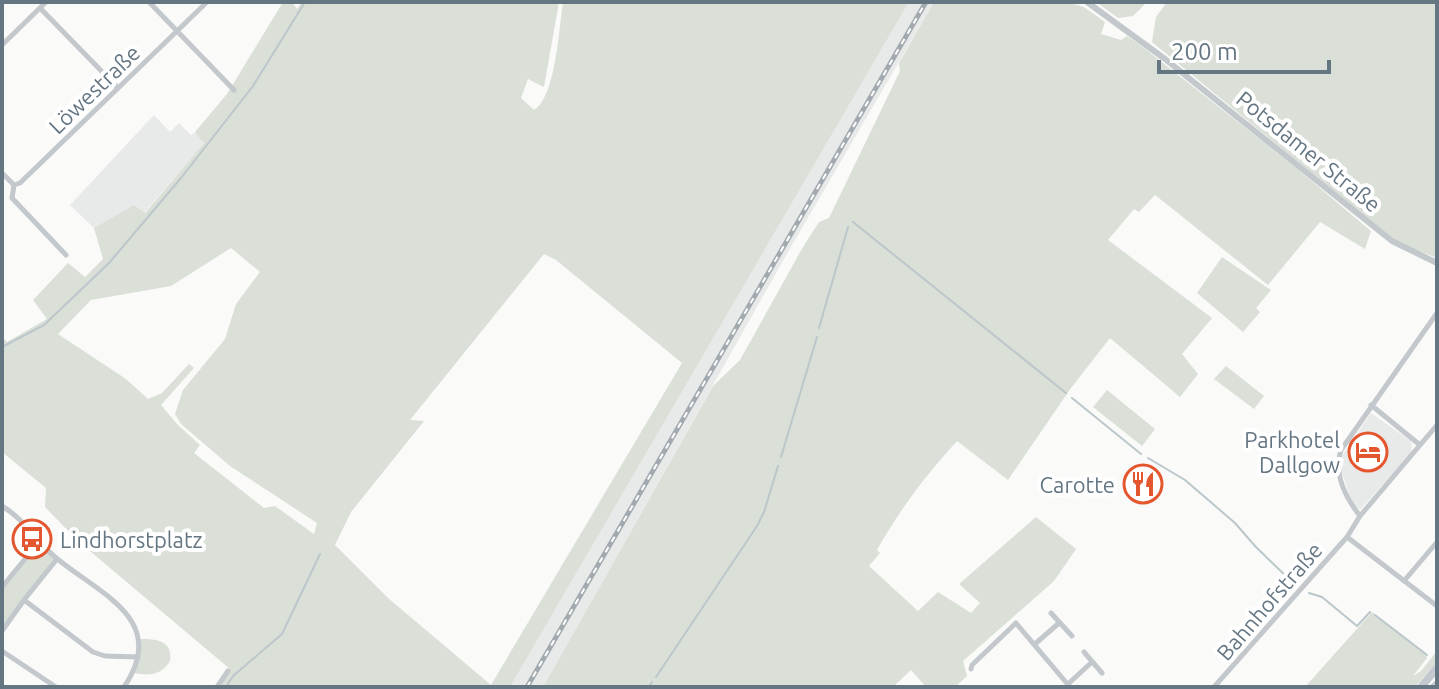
<svg xmlns="http://www.w3.org/2000/svg" width="1439" height="689" font-family="Ubuntu,sans-serif">
<rect width="100%" height="100%" fill="#fafaf8"/>
<!-- built -->
<path fill="#e8e9e9" d="M909,2h25l-146,250 -245,435h-33z
M154,115l16,17 9,-9 12,12 4,-3 10,10 -61,71 -10,-8 -40,23 -24,-23z
M1371,413l40,28 1,6 -1,6 -51,57 -8,-8 -12,-35v-8z"/>
<!-- green -->
<path fill="#dadfd7" fill-rule="evenodd" d="M283,2h9l5,7 5,-7h257l-15,85 -16,-8 -7,19 13,12c22,-13 25,-83 29,-108h346l-399,685h-291l11,-18 -152,-128 -33,-34 1,-19 -44,-36v-115l5,5 40,-23 -14,-19 35,-37 17,14 18,-18 -9,-31 40,-23 11,8 59,-70 -9,-11 32,-38zM231,248l29,24 -24,32 -11,35 -42,51 -8,24 6,10 49,42 87,57 -3,11 -39,-28 -11,2 -70,-55 6,-8 -22,-20 -17,-20 33,-37 -5,-4 -27,29 -14,6 -22,-20 -68,-45 33,-34 80,-14zM544,254l12,6 126,103 -191,322 -103,-87 -53,-53 16,-33 73,-91 -14,-1z
M934,2h133l17,5 21,15 -4,12 20,6 6,-4 17,12 152,120 75,63 -6,18 -45,-27 -52,63 -113,-90 -16,17 -5,-3 -26,31 104,78 -30,36 16,20 -18,23 -70,-59 -39,50 -63,92 -51,-39c-31,34 -57,68 -80,109l3,3 -11,13 49,45 20,-19 33,21 9,-10 -21,-19 77,-67 40,32 -22,32 -91,80 4,15 -12,11h-29l-15,-17 -18,17h-350l170,-301 27,-26 63,-113 16,-25 10,-4 71,-147 -1,-8z
M1096,2h51l-14,14 -15,2z
M1167,2h270v256l-30,-12 -21,-12 -234,-192 4,-25z
M1222,257l49,33 -15,18 4,4 -17,20 -46,-39z
M1226,366l38,30 -10,13 -40,-30z
M1107,390l48,39 -13,17 -49,-39z
M39,543l18,16 -55,71v-42z
M1372,612l54,41 1,5 -14,18 8,-5 16,-20v11l-22,25h-110z
M141,639c16,0 32,2 29,22 -8,14 -21,15 -36,12z"/>
<g fill="none" stroke-linecap="round" stroke-linejoin="round">
<!-- stream -->
<path stroke="#bbc7cb" stroke-width="2" d="M853,222l213,171
M819,328l29,-101
M2,347l42,-22 65,-62 72,-85 72,-92 52,-84
M1072,398l69,56
M781,457l36,-120
M1148,458l37,22 50,43 20,23 40,39
M1309,593l13,4 35,29 13,-14
M1375,615l52,40
M656,677l101,-151 7,-14 14,-46
M226,687l7,-11 49,-42 38,-80
M649,687l3,-5"/>
<!-- minor -->
<path stroke="#c3c8cc" stroke-width="5" d="M149,2l85,88
M40,8l77,79
M2,45l44,-43
M2,173l12,12 6,-2 187,-181
M14,185l-2,13 54,57
M1371,405l49,40
M2,506c22,13 34,35 53,51 44,37 115,62 69,130
M1360,516c-14,-18 -27,-42 -19,-66l96,-137
M1347,537l90,69
M1404,581l33,-39
M2,587l37,-45
M24,600l69,52 12,4 33,1
M1051,613l21,23
M2,631l22,-31 33,-41
M1035,644l24,-21
M2,651l54,36
M1084,652l18,21
M971,669l1,-4 44,-42 54,64
M1068,684l24,-22
M217,687l11,-16
M1214,687l133,-150 13,-21 77,-91"/>
<!-- tertiary -->
<path stroke="#c3c8cc" stroke-width="6" d="M1087,2l78,57 227,182 45,22"/>
<!-- trunk -->
<path stroke="#c3c9ce" stroke-width="8" d="M1421,687l16,-19
M1434,687l3,-3"/>
<defs>
<path id="rail" d="M527,687l399,-685"/>
</defs>
<!-- rail casing -->
<use href="#rail" stroke="#a2aab0" stroke-width="5"/>
<!-- rail -->
<use href="#rail" stroke="#fff" stroke-width="2" stroke-dasharray="6" stroke-linecap="butt"/>
</g>
<!-- icons -->
<defs>
<symbol id="hotel-ring" viewBox="-11 -11 22 22"><circle r="9.5" fill="#fff" stroke="#e4572e" stroke-width="1.5"/><path d="M-6-4.5h1.5V1H6V5H4.5V3h-9V5H-6ZM-4 0a1.8 1.8 0 1 1 3.6 0ZM.5 0V-2.5h3Q6-2.5 6 0Z" fill="#e4572e"/></symbol>
<symbol id="restaurant-ring" viewBox="-11 -11 22 22"><circle r="9.5" fill="#fff" stroke="#e4572e" stroke-width="1.5"/><path d="M-5-6h1v4h1v-4h1v4h1v-4h1v5L-1.5 .5V6h-2V.5L-5-1ZM5-6V6H3V1.5H1.5Q1.5-4 5-6Z" fill="#e4572e"/></symbol>
<symbol id="bus-ring" viewBox="-11 -11 22 22"><circle r="9.5" fill="#fff" stroke="#e4572e" stroke-width="1.5"/><path d="M-5-6H5V4H4V6H2V4H-2V6H-4V4H-5ZM-3.5-4V0h7V-4ZM-3.5 1.2v1.5H-2V1.2ZM2 1.2v1.5H3.5V1.2Z" fill="#e4572e"/></symbol>
</defs>
<g fill-rule="evenodd">
<use href="#hotel-ring" x="1346" y="430" width="44" height="44"/>
<use href="#restaurant-ring" x="1121" y="462" width="44" height="44"/>
<use href="#bus-ring" x="10" y="517" width="44" height="44"/>
</g>
<g text-anchor="middle" dominant-baseline="central" stroke-width="8" stroke-linejoin="round" paint-order="stroke">
<!-- street labels -->
<g font-size="22" fill="#657683" stroke="#fff">
<text transform="translate(94 89) rotate(-44)">Löwestraße</text>
<text transform="translate(1309 151) rotate(39)">Potsdamer Straße</text>
<text transform="translate(1269 601) rotate(-49)">Bahnhofstraße</text>
</g>
<!-- poi labels -->
<g font-size="22" fill="#657683" stroke="#fff" text-anchor="end">
<text x="1340" y="439">Parkhotel<tspan x="1340" dy="25">Dallgow</tspan></text>
<text x="1115" y="484">Carotte</text>
<text x="60" y="539" text-anchor="start">Lindhorstplatz</text>
</g>
</g>
<!-- border -->
<rect width="1439" height="689" fill="none" stroke="#657683" stroke-width="8"/>
<!-- scale -->
<path d="M1159 60v12h170v-12" fill="none" stroke="#657683" stroke-width="4"/>
<text x="1171" y="60" font-size="24" fill="#657683" stroke="#ffffff" stroke-width="6" paint-order="stroke">200 m</text>
</svg>
